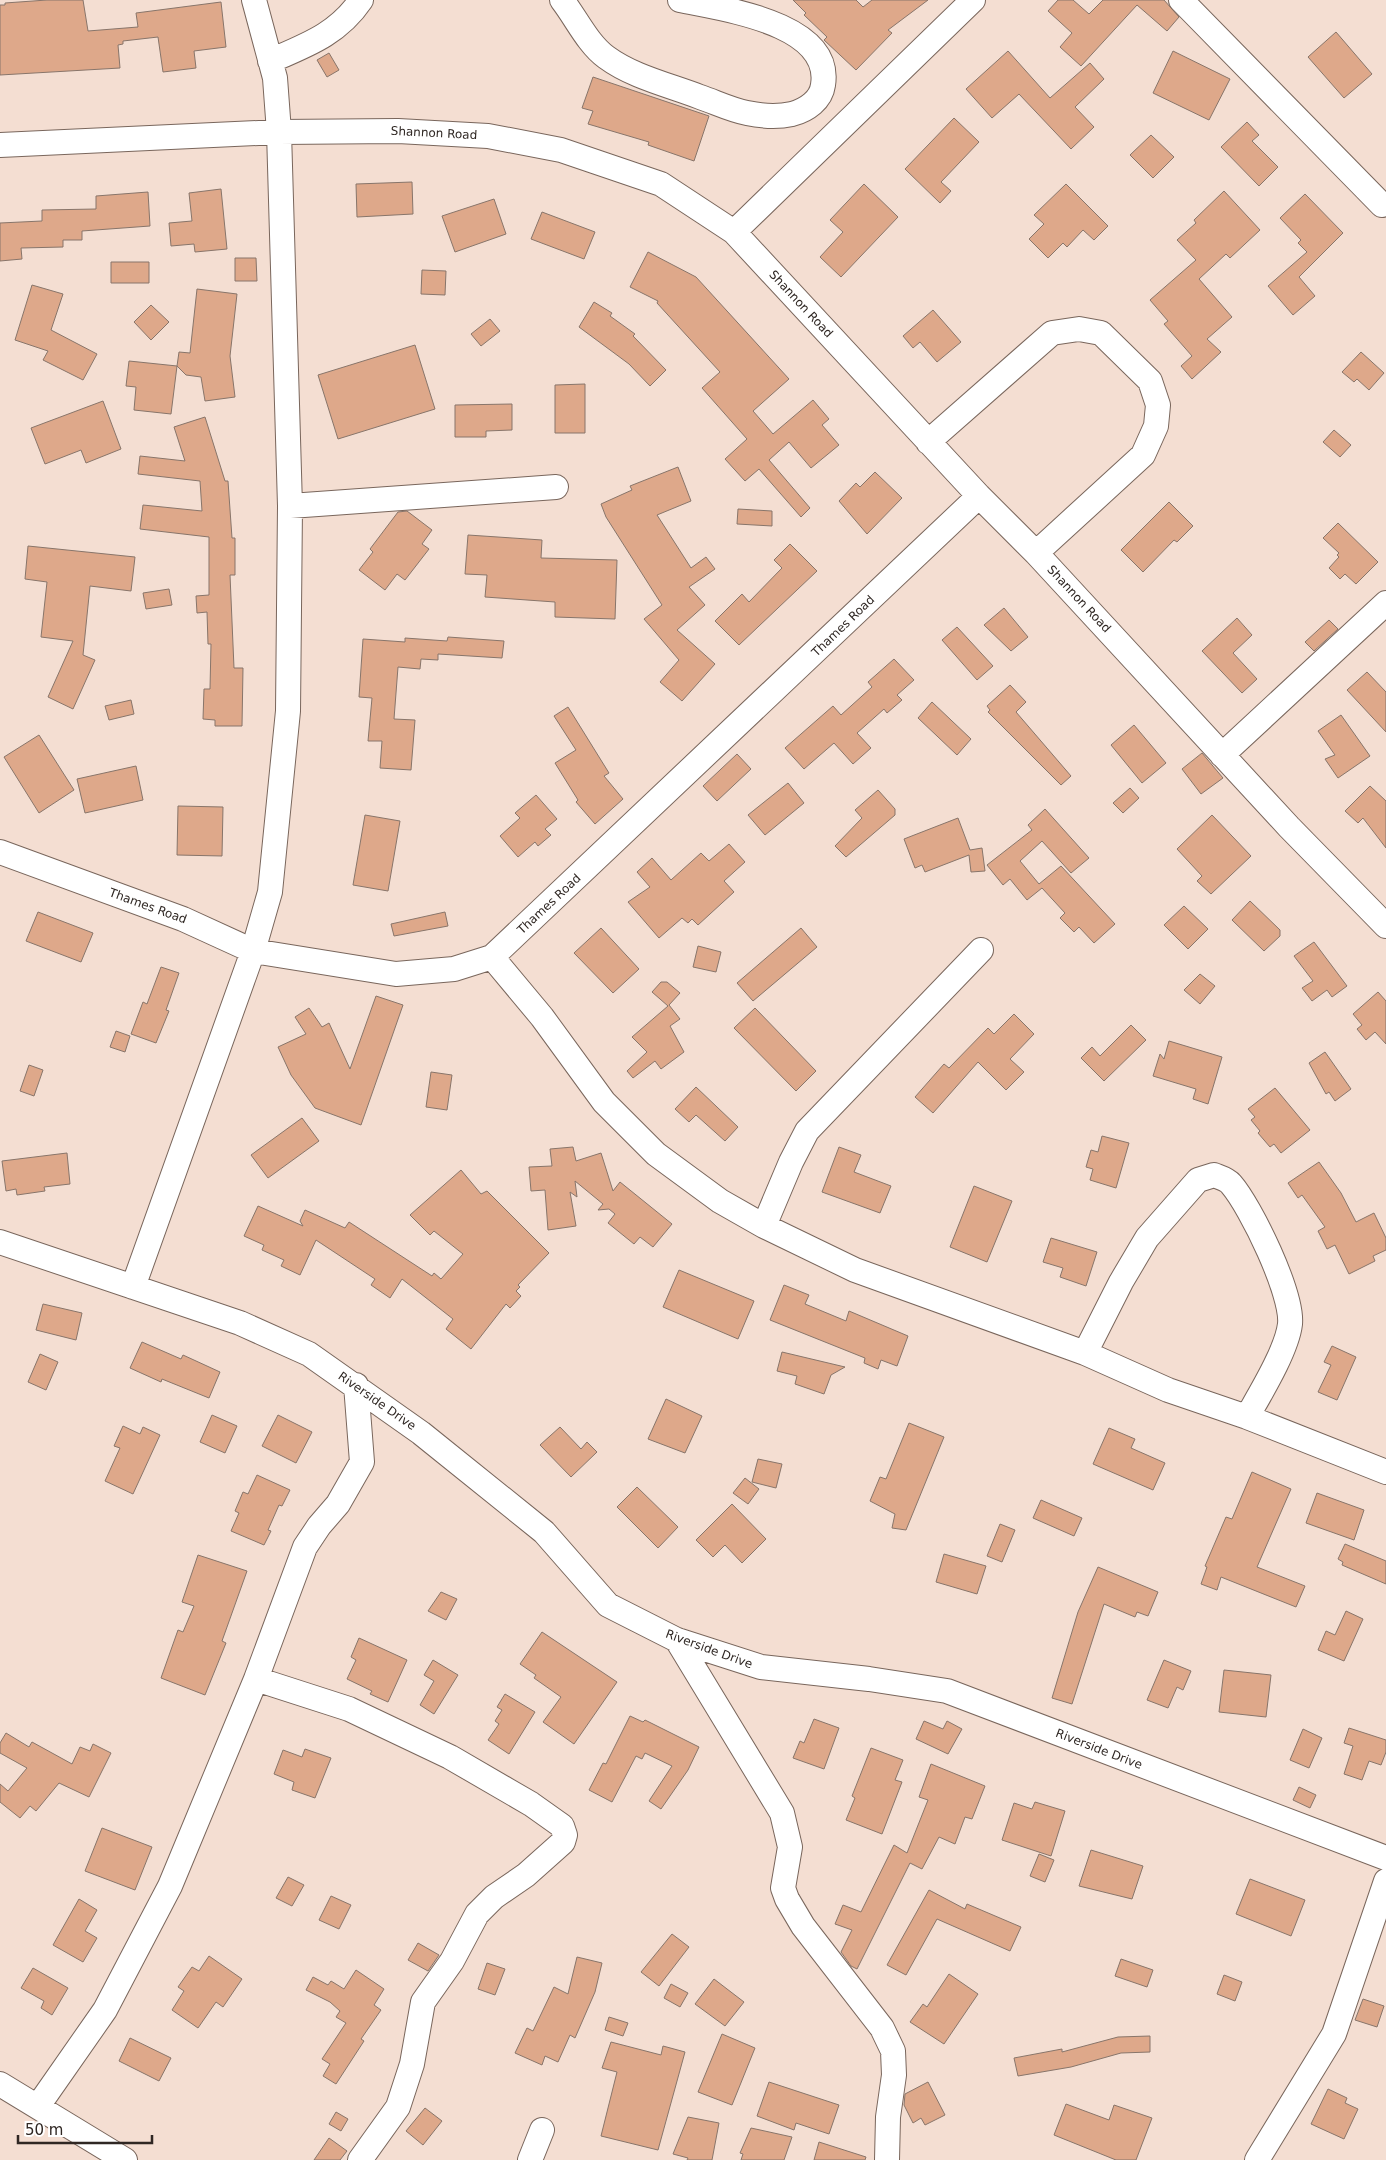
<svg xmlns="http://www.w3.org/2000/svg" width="1386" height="2160" font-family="'DejaVu Sans',sans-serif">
<rect width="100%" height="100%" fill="#f4ded2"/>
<!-- building -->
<path fill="#dea88a" stroke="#88756a" d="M47,0h36l5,31 50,-4 -2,-14 85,-11 5,45 -32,4 2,17 -33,4 -5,-35 -35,4v3l-5,1 2,23 -120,7v-70h5v-2z
M793,0h63l7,7 9,-7h56l-40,30 4,3 -36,37 -32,-30 3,-3 -23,-22 2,-2z
M1058,0h15l16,14 14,-14h61l15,17 -12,14 -30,-26 -56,61 -21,-19 12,-14 -24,-22z
M1336,32l36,42 -28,24 -36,-41z
M1008,51l42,47 40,-35 14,16 -29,28 19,20 -23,22 -52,-55 -27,24 -26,-29z
M1173,51l57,28 -21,41 -56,-27z
M329,53l10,17 -12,7 -10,-17z
M593,77l116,39 -15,45 -46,-16 1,-3 -61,-18 5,-13 -11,-3z
M954,118l25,24 -38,40 10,9 -11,12 -35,-34z
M1247,122l12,13 -7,6 26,26 -19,19 -38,-39z
M1151,135l23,22 -21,21 -23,-23z
M412,182l1,32 -56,3 -1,-33z
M864,184l34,33 -57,60 -21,-20 23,-25 -13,-12z
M1066,184l42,42 -14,14 -11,-10 -16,17 -4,-4 -15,15 -19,-19 15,-15 -10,-9z
M221,189l6,60 -32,3 -1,-8 -23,2 -2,-23 23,-2 -3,-28z
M1224,191l36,39 -30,28 -4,-4 -27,25 33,38 -25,22 14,13 -29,27 -11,-13 11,-10 -28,-32 4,-3 -18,-21 46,-40 -19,-20 19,-17 -2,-3z
M148,192l2,34 -68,5v9h-19v7l-42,1 1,11 -22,2v-38l42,-2v-11l54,-1v-13z
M1305,194l38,39 -44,44 16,19 -22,19 -25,-29 39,-34 -9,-9 3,-3 -21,-22z
M494,199l12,35 -51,18 -13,-36z
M542,212l53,20 -11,27 -53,-20z
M648,252l48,25 93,102 -36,32 20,23 40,-34 16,19 -7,6 17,20 -28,23 -22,-26 -20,18 41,48 -9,9 -42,-48 -14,12 -20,-22 22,-20 -45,-51 18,-16 -63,-69 1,-2 -28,-14z
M235,258h21l1,23h-22z
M111,262h38v21h-38z
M422,270l24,1 -1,24 -24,-1z
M32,285l31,9 -12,36 46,24 -14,26 -40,-20 5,-9 -33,-11z
M197,289l40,5 -7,62 5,41 -30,4 -4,-24 -15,-2 -9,-9 2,-14 11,1z
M594,302l18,11 -2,3 25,18 -2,2 33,34 -16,16 -21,-22 -50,-37z
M151,305l18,17 -18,18 -17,-18z
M933,310l28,32 -24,20 -17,-20 -7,6 -10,-12z
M490,319l10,12 -19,15 -10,-12z
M415,345l20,64 -97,30 -20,-64z
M1361,352l23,21 -15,17 -12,-11 -3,3 -12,-10z
M129,361l48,5 -6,48 -37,-4 2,-23 -10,-1z
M585,384v49h-30v-48z
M103,401l18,48 -35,14 -5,-13 -36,14 -14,-36z
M512,404v26l-26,1v6h-31v-32z
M205,417l20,64h3l4,57h3v37h-5l4,93h9l-1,58h-27v-6l-12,-1 1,-30h6l1,-45h-3l-1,-32 -10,1 -1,-17 13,-1v-58l-69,-8 3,-24 59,6 -2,-30 -62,-7 2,-18 45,5 -11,-34z
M1334,430l17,15 -11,12 -17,-15z
M678,467l13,34 -34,14 34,53 15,-11 9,12 -26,18 16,18 -28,25 38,34 -33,37 -22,-19 19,-22 -35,-41 18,-14 -56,-88 -5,-13 31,-14 -2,-4z
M875,472l27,26 -35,36 -28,-33 17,-18 4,4z
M1169,502l24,24 -16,16 -3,-2 -31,32 -22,-22z
M738,509l34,2v15l-35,-2z
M407,511l25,19 -10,14 7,5 -24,31 -8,-6 -12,16 -26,-20 14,-18 -3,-3 28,-37z
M1338,523l40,39 -22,22 -11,-10 -5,5 -11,-11 10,-11 -2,-2 2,-2 -16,-15z
M468,535l74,5 -1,18 76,2 -2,59 -60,-2v-15l-70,-5 2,-22 -22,-1z
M790,544l27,27 -78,74 -24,-24 27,-27 7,8 33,-34 -8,-8z
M28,546l107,11 -4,34 -41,-5 -7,69 12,5 -22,49 -25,-12 25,-56 -32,-4 6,-55 -22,-3z
M169,589l3,16 -26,4 -3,-16z
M1004,608l24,29 -17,14 -27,-26z
M1237,618l15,17 -19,18 24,26 -15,14 -40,-42z
M1329,620l9,9 -24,22 -9,-9z
M957,627l36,39 -16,14 -35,-40z
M448,637l56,4 -2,17 -64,-4v6l-17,-1 -1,10 -22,-2 -4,52 21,1 -4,50 -31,-2 2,-27h-14l4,-43 -13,-1 4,-58 42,3v-4l42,3z
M894,659l20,21 -17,15 5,5 -15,13 -3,-4 -27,24 14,15 -18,16 -19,-21 -30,26 -19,-21 48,-42 8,9 31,-28 -4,-5z
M1367,672l19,20v40l-39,-42z
M1010,685l16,17 -10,10 55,64 -10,9 -73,-73 2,-2 -3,-4z
M131,700l3,14 -25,6 -4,-14z
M932,702l39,37 -14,16 -39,-37z
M568,707l41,66 -5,3 19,23 -28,25 -19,-22 2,-2 -23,-37 21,-13 -22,-34z
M1341,715l29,41 -32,22 -13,-19 10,-4 -17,-24z
M1134,725l32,38 -24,20 -31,-38z
M39,735l35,55 -35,23 -35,-56z
M1202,753l21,25 -22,16 -19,-25z
M737,754l14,15 -34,32 -14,-15z
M136,766l7,34 -58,13 -8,-34z
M788,783l16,20 -39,32 -17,-20z
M1370,786l16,15v47l-23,-30 -5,5 -13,-12z
M1130,788l9,10 -16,15 -10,-10z
M878,790l17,19v6l-49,42 -11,-11 27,-28 -7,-8z
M536,795l21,24 -12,10 6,6 -13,11 -3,-4 -17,15 -18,-21 20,-18 -5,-5z
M178,806l45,1 -1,49 -45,-1z
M1045,809l44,49 -18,15 -29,-32 -22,20 19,23 22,-18 54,58 -21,19 -15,-16 -5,5 -14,-14 5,-5 -23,-25 -15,12 -17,-21 -7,6 -16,-20 45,-35 -4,-5z
M365,815l35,6 -12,70 -35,-6z
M1212,815l39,41 -40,38 -14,-13 5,-5 -25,-27z
M958,818l12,32 12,-2 3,23 -14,1 -2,-17 -44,17 -3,-7 -7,3 -11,-29z
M729,844l16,18 -21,19 10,11 -36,33 -6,-6 -4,4 -6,-5 -23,20 -31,-36 22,-15 -13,-15 15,-14 19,22 30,-27 8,8z
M1250,901l30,29v6l-16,15 -32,-31z
M1184,906l24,23 -20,20 -24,-24z
M38,912l55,21 -12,29 -55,-21z
M445,912l3,14 -54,10 -3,-12z
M601,928l38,41 -26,24 -39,-40z
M801,928l16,19 -64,54 -16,-18z
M1314,942l33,44 -15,11 -5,-7 -15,11 -10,-13 11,-7 -19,-25z
M698,946l23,6 -5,20 -23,-5z
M161,967l18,6 -13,37 3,1 -13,32 -25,-9 12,-32 4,2z
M1200,974l15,12 -15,18 -16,-14z
M661,982h6l13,11 -11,12 11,14 -10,7 14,26 -23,17 -6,-8 -22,17 -6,-7 20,-19 -15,-15 36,-31 -16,-14z
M1378,992l8,9v43l-11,-12 -9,8 -9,-11 5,-4 -9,-11z
M376,996l27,9 -42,120 -46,-17 -24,-33 -13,-28 28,-13 -11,-17 14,-9 13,19 7,-4 21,46z
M755,1008l61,63 -20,20 -62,-63z
M1014,1014l20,20 -24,25 14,13 -18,18 -28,-28 -45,51 -18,-16 29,-33 5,4 39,-40 6,6z
M1131,1025l15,15 -42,41 -23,-23 11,-11 8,9z
M116,1031l14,5 -5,16 -15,-5z
M1169,1041l53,16 -14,47 -15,-5 3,-10 -43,-13 7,-22 4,5z
M1325,1052l26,37 -16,12 -6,-9 -3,2 -17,-31z
M29,1065l14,5 -9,26 -14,-5z
M431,1072l21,3 -5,35 -21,-3z
M696,1087l42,40 -13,14 -29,-26 -7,7 -14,-13z
M1275,1088l35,42 -29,23 -7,-9 -4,3 -12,-14 2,-2 -9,-11 4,-3 -7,-8z
M302,1118l17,23 -51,37 -17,-23z
M1102,1136l27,7 -13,45 -26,-8 3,-11 -7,-2 5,-17 7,2z
M573,1147l3,14 25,-8 12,38 7,-9 52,42 -19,23 -13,-10 -6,7 -26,-21 7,-9 -6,-5 -11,1 5,-6 -28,-23 2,16 -7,-5 6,34 -28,4 -3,-40 -14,1 -2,-24 23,-1 -2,-17z
M839,1147l22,8 -7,17 37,14 -11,27 -58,-21z
M67,1153l3,31 -26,3 1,4 -28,4 -1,-6 -10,2 -4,-30z
M1319,1162l22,31 15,29 18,-9 12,25v12l-13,6 2,5 -26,13 -14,-29 -8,4 -9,-18 7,-4 -23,-32 -4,3 -10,-15z
M461,1170l20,24 6,-3 62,62 -31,32 2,2 -4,4 5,5 -11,12 -4,-4 -35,45 -25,-20 7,-10 -51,-40 -12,19 -19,-13 4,-6 -59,-39 -16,35 -19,-9 3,-6 -22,-10 2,-5 -20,-9 14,-30 45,20 -3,-5 5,-11 40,18 4,-6 83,54 2,-3 7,6 22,-25 -29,-23 -4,4 -20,-20z
M974,1186l38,15 -25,61 -37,-15z
M1051,1238l46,14 -11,34 -26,-9 3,-9 -20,-6z
M679,1270l75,31 -16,38 -75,-32z
M784,1285l25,10 -4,9 41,17 3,-10 59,25 -11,30 -16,-6 -3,9 -14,-6 1,-5 -95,-38z
M43,1304l39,9 -6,27 -40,-10z
M142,1342l39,17 2,-4 37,17 -11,26 -47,-19 -1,3 -31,-14z
M1332,1346l24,11 -19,43 -19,-8 13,-27 -7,-3z
M782,1352l63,15 -14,8 -7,19 -29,-10 2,-8 -20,-5z
M40,1354l18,8 -12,28 -18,-8z
M666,1399l36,17 -17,37 -37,-14z
M212,1415l25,11 -12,27 -25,-11z
M278,1415l34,17 -16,31 -34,-17z
M909,1423l35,14 -38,93 -14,-2 3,-14 -25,-13 10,-24 6,2z
M123,1426l17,8 3,-7 17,8 -27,59 -28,-13 15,-33 -6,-2z
M560,1427l21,22 6,-7 10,10 -26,25 -31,-32z
M1109,1428l26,11 -4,9 34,15 -12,27 -60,-26z
M758,1459l24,5 -6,24 -24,-6z
M1252,1472l39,17 -34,78 48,19 -9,21 -75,-30 -4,13 -16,-6 6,-17 -2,-1 21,-49 6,2z
M257,1475l33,15 -8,16 -3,-1 -11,25 3,1 -7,14 -33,-14 8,-18 -4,-2 8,-19 5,2z
M745,1478l14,11 -11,15 -15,-11z
M637,1487l41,40 -20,21 -41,-41z
M1317,1493l47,17 -10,30 -48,-17z
M1041,1500l41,18 -8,18 -41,-18z
M732,1504l34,35 -24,24 -17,-18 -12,12 -17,-17z
M1000,1524l15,6 -13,32 -15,-6z
M1345,1544l41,17v23l-44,-19 1,-3 -5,-3z
M944,1554l42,12 -9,28 -41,-12z
M198,1555l49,16 -25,70 4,2 -21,52 -44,-17 17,-48 5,2 11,-26 -12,-4z
M1098,1567l60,25 -10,24 -11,-4 -2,5 -31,-13 -32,100 -20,-6 26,-86z
M441,1592l16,7 -11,21 -18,-9z
M1346,1611l17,8 -19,42 -26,-11 8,-19 9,4z
M542,1632l75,50 -43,62 -31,-22 18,-25 -27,-19 2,-3 -16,-11z
M359,1638l48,22 -19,42 -18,-8 2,-3 -25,-12 9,-19 -5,-3z
M433,1660l25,15 -24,39 -14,-9 14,-24 -10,-6z
M1164,1660l27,11 -8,19 -6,-3 -9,21 -21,-8z
M1224,1670l47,5 -5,42 -47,-5z
M505,1694l30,18 -26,42 -21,-14 11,-16 -4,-3 7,-11 -5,-3z
M630,1716l13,6 2,-2 54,27 -11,23 -27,39 -12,-8 23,-35 -27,-13 -3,6 -6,-3 -24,46 -23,-12 14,-27 3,1z
M814,1719l25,9 -15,41 -31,-11 7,-17 4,2z
M924,1721l19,8 4,-8 15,8 -14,25 -32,-15z
M1349,1728l37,12v12l-5,13 -12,-4 -7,19 -18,-6 9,-28 -9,-3z
M1303,1729l19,9 -13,30 -19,-8z
M6,1733l23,14 3,-5 40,22 8,-17 10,4 3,-7 18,9 -22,44 -30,-14 -23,28 -6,-5 -10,12 -20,-16v-18l8,7 19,-23 -27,-15v-10z
M871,1748l32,12 -8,20 7,2 -20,52 -36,-14 9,-22 -3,-2z
M305,1749l26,9 -16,40 -23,-8 2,-8 -20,-8 9,-24 19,7z
M931,1764l54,22 -13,33 -7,-2 -10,27 -16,-7 -17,32 -12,-6 -53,106 -6,-3 -10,-14 11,-22 -17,-6 8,-19 18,7 33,-67 13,8 21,-53 -9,-3z
M1299,1787l17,8 -6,13 -17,-8z
M1035,1802l30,9 -14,45 -49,-16 12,-37 18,6z
M102,1828l50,19 -17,43 -50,-19z
M1091,1850l52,16 -11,33 -53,-13z
M1039,1854l15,6 -9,22 -15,-6z
M288,1877l16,8 -12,21 -16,-8z
M1250,1879l55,21 -14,36 -55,-22z
M929,1890l36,19 2,-5 54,23 -11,24 -73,-32 -31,56 -19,-10z
M331,1896l20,9 -12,24 -20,-9z
M79,1899l18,11 -12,21 12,7 -14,24 -30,-17z
M672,1934l17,13 -30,39 -18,-14z
M418,1943l21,12 -11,16 -20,-11z
M209,1956l33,23 -19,28 -7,-5 -18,26 -26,-18 12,-19 -6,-4 14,-20 7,4z
M577,1957l25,6 -7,29 -20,46 -5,-3 -12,27 -13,-6 -3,9 -27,-12 12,-25 6,3 21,-44 14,7z
M1121,1959l32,11 -6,17 -32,-11z
M487,1963l18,6 -10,26 -17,-6z
M33,1968l35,20 -16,27 -11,-7 3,-7 -23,-13z
M356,1970l28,19 -10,16 7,5 -20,29 3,2 -28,43 -13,-8 7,-12 -8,-5 24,-36 -10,-6 4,-6 -10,-9 -24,-12 7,-13 15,8 3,-4 13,8z
M949,1974l29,20 -34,50 -34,-22 13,-18 4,3z
M1224,1975l18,7 -7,19 -18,-7z
M714,1979l30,23 -19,24 -30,-22z
M671,1984l17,9 -8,14 -16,-9z
M1363,1999l21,7 -7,21 -22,-7z
M609,2017l19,6 -5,13 -18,-6z
M722,2034l33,14 -23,57 -34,-13z
M1150,2036v16l-29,1 -50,14 -53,9 -4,-18 48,-9v3l56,-15z
M130,2038l41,20 -12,23 -40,-20z
M611,2042l50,13 2,-9 22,6 -27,98 -57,-14 16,-64 -15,-4z
M769,2082l70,23 -10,29 -33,-11 -2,7 -37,-14z
M928,2082l17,33 -20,10 -4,-7 -8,5 -9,-18 1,-11z
M1328,2089l19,9 -2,5 13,6 -14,30 -33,-15z
M1066,2104l43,16 5,-15 38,13 -16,42h-20l-62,-25z
M425,2108l17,13 -19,24 -17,-14z
M336,2112l12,7 -7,12 -12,-7z
M688,2117l31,6 -7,37h-25l1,-2 -15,-4z
M751,2128l41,9 -8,23h-43l2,-6 -3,-1z
M329,2138l18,13 -7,9h-26z
M819,2142l47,15 -1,3h-51z"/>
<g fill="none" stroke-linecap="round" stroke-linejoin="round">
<defs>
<path id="minor" d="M562,0c14,18 26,44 44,57 27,20 63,28 94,40 15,5 31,13 47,16 14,3 31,4 45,1 15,-4 29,-14 31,-29 10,-62 -101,-76 -143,-85
M1181,0l201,205
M270,61c37,-16 68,-27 91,-61
M0,145l279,-13 119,-1 90,5 73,14 100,34 73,48 245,264 57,57 253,274 97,99
M734,232l239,-232
M928,442l124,-109 27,-4 22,4 49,48 8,24 -2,21 -13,29 -107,98
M290,506l266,-19
M1222,755l164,-152
M0,852l183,67 70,32 143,23 58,-5 38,-12 487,-461
M492,957l50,60 62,85 52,52 64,47 44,25 91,44 230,83 83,37 79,27 139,55
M764,1226l27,-64 16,-31 174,-181
M0,1242l240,81 69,31 112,79 123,99 64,73 69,35 84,27 108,12 78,12 439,167
M133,1287l120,-336 17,-59 18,-181 2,-205 -11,-374 -4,-54 -21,-78
M1085,1353l36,-71 26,-44 51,-58 16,-5c5,2 13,4 17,9 20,23 62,110 59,140 -3,26 -30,70 -43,93
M677,1640l105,173 8,34 -7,41 4,11 16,27 79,102 11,23 1,24 -6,42 -1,43
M256,1679l93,30 101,48 81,47 31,22 3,9 -2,7 -37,33 -32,22 -17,17 -25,47 -29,41 -11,62 -14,43 -38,53
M0,2084l125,76
M38,2106l67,-96 65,-124 86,-207 49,-132 14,-21 19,-22 24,-42 -6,-77
M530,2160l12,-30
M1257,2160l77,-126 52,-153"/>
</defs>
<!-- minor casing -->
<use href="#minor" stroke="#79665c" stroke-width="26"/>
<!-- minor -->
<use href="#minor" stroke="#fff" stroke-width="24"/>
</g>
<g text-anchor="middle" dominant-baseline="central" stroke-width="4.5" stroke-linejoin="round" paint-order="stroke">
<!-- street labels -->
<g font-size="12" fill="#2f2723" stroke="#fff">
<text transform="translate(434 133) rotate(3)">Shannon Road</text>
<text transform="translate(801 304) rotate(47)">Shannon Road</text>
<text transform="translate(1079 599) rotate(47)">Shannon Road</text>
<text transform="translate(843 626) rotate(-44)">Thames Road</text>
<text transform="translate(549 904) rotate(-43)">Thames Road</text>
<text transform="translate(148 906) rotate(20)">Thames Road</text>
<text transform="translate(377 1401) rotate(35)">Riverside Drive</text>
<text transform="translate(709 1649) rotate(20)">Riverside Drive</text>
<text transform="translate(1099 1749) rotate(21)">Riverside Drive</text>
</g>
</g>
<!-- scale -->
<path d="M18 2135v8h134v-8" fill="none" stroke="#2f2723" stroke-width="2.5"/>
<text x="25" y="2135" font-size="15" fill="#2f2723" stroke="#ffffff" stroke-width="4" paint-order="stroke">50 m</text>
</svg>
